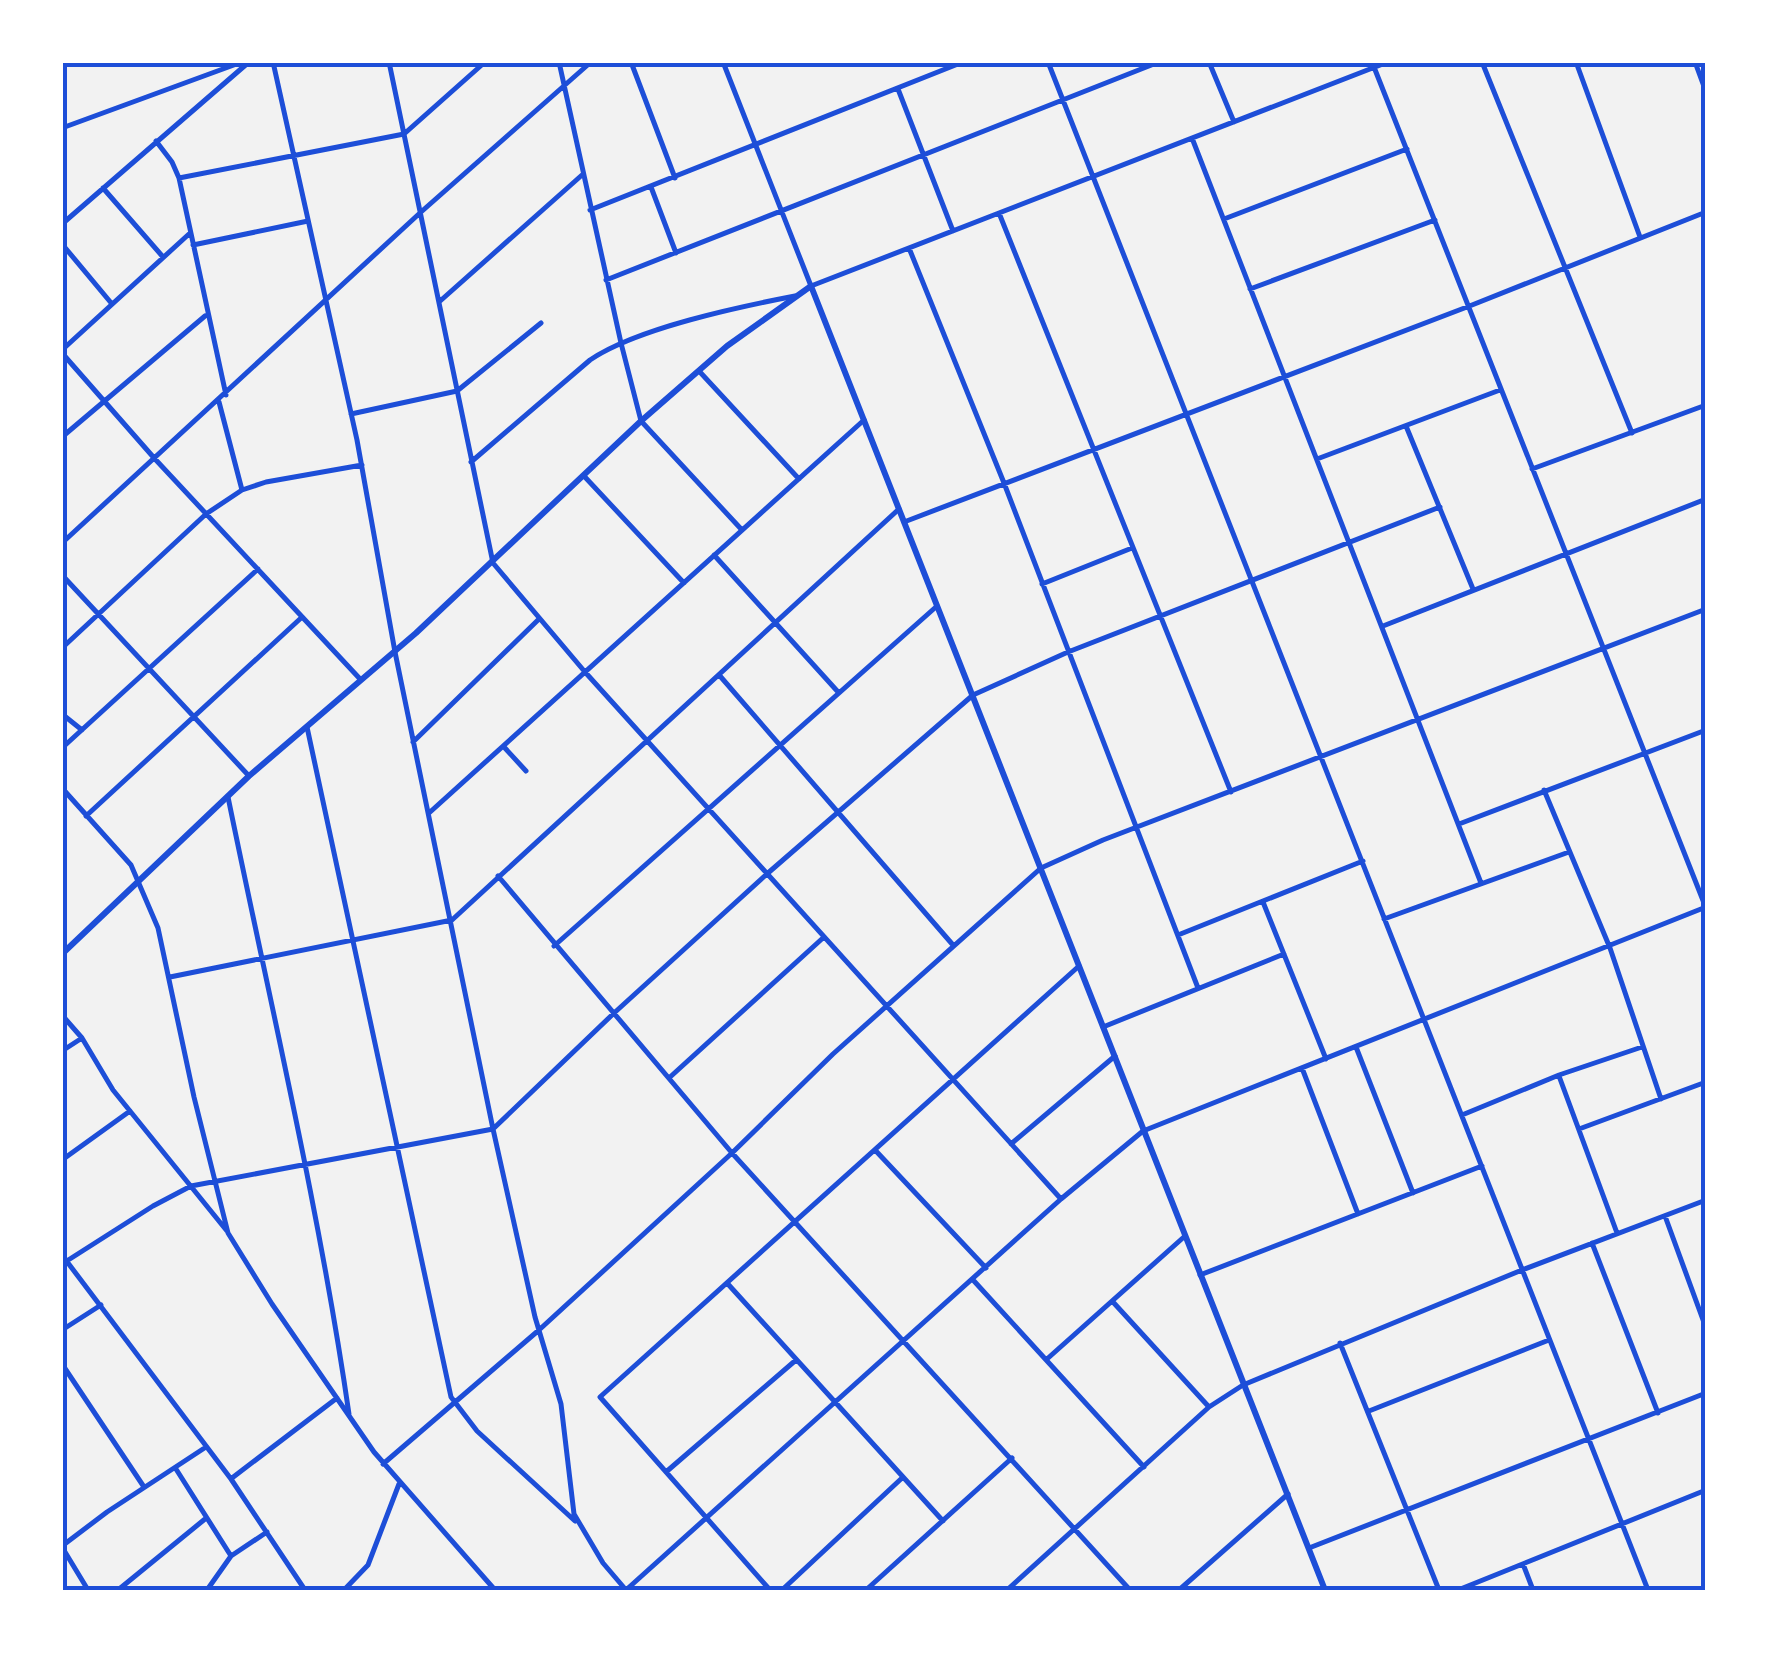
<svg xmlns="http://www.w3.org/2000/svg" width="1768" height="1653" font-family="Raleway,sans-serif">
<rect width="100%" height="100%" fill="#f2f2f2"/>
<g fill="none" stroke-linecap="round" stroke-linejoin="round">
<!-- minor -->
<path stroke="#1d4ed8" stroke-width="5" d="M273,62l84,378 38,212 98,477 42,188 26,87 13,110 29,49 23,27
M389,62l104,501 92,109 476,527
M559,62l62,281 20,78 101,109
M631,62l44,116
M723,62l88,224 577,-224
M1048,62l600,1528
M1209,62l25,60
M1372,62l334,846
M1482,62l150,371
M1576,62l64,175
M1695,62l11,30
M898,89l55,142
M62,128l180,-66
M1192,138l289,745
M156,141l16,21 7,16 47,217
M179,178l225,-44 81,-72
M651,187l25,66
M103,188l60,69
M590,210l373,-148
M999,213l232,579
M1224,219l183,-70
M62,224l187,-162
M62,244l50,60
M193,245l115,-24
M909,248l95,235 194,505
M606,280l553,-218
M1250,289l185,-69
M439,302l143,-127
M62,350l127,-116
M62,353l93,106 206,221
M699,371l100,108
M219,402l23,88
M351,414l106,-23 84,-68
M1406,426l67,163
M62,437l143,-121
M1317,459l183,-69
M471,462l119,-102c47,-32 148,-53 205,-64
M1532,469l174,-64
M584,476l100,107
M904,522l563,-215 239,-95
M62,543l359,-331 170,-150
M714,555l125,138
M62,575l187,201
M1042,584l90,-36
M1383,626l323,-127
M62,648l144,-134 36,-24 24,-8 96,-17
M720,676l233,269
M62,714l20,16
M307,727l144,670 26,34 98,90
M413,742l126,-123
M504,747l22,24
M62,748l196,-179
M62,788l69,77 27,63 36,169 34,136 44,71 102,148 121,138
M1544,790l66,158 51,151
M228,797c42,206 91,410 121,617
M429,813l435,-393
M86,816l215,-198
M1459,824l247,-94
M498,876l234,277 398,437
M1263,902l63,157
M1384,919l185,-67
M1178,935l185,-74
M554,946l383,-340
M170,977l282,-57 447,-411
M62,1015l20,23 31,52 114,141
M1103,1027l181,-73
M1356,1047l57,146
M62,1051l20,-13
M1302,1068l56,146
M1559,1076l58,157
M669,1078l155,-141
M1462,1115l97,-40 83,-28
M1579,1129l127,-47
M1011,1144l104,-88
M875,1150l111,118
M62,1160l68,-49
M1665,1216l41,112
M1592,1243l66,170
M62,1255l169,224 74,111
M62,1264l91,-58 38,-20 302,-57 120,-115 155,-141 205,-178 95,-43 372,-145
M1200,1275l282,-109
M974,1281l170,186
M727,1283l216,238
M1113,1302l96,105
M62,1330l39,-25
M1340,1343l99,247
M1047,1359l138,-123
M62,1364l82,123
M1369,1411l180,-71
M383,1464l156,-134 193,-177 101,-99 208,-186 62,-28 603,-231
M176,1469l55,87
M666,1472l130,-112
M232,1478l105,-80
M62,1546l45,-34 99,-65
M62,1547l26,43
M1309,1548l397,-155
M1523,1564l10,26
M118,1590l87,-71
M207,1590l24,-34 36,-24
M344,1590l24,-25 31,-81
M626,1590l435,-391 82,-68 563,-224
M770,1590l-170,-193 479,-431
M782,1590l120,-112
M866,1590l146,-132
M1007,1590l202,-183 34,-22 279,-115 184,-70
M1179,1590l109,-96
M1458,1590l248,-100"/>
<!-- tertiary -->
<path stroke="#1d4ed8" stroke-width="6" d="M62,954l187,-178 167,-143 225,-212 86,-75 84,-60 514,1304"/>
</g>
<!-- border -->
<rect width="1768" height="1653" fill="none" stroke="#ffffff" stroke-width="130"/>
<rect x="65" y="65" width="1638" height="1523" fill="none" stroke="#1d4ed8" stroke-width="4"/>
</svg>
